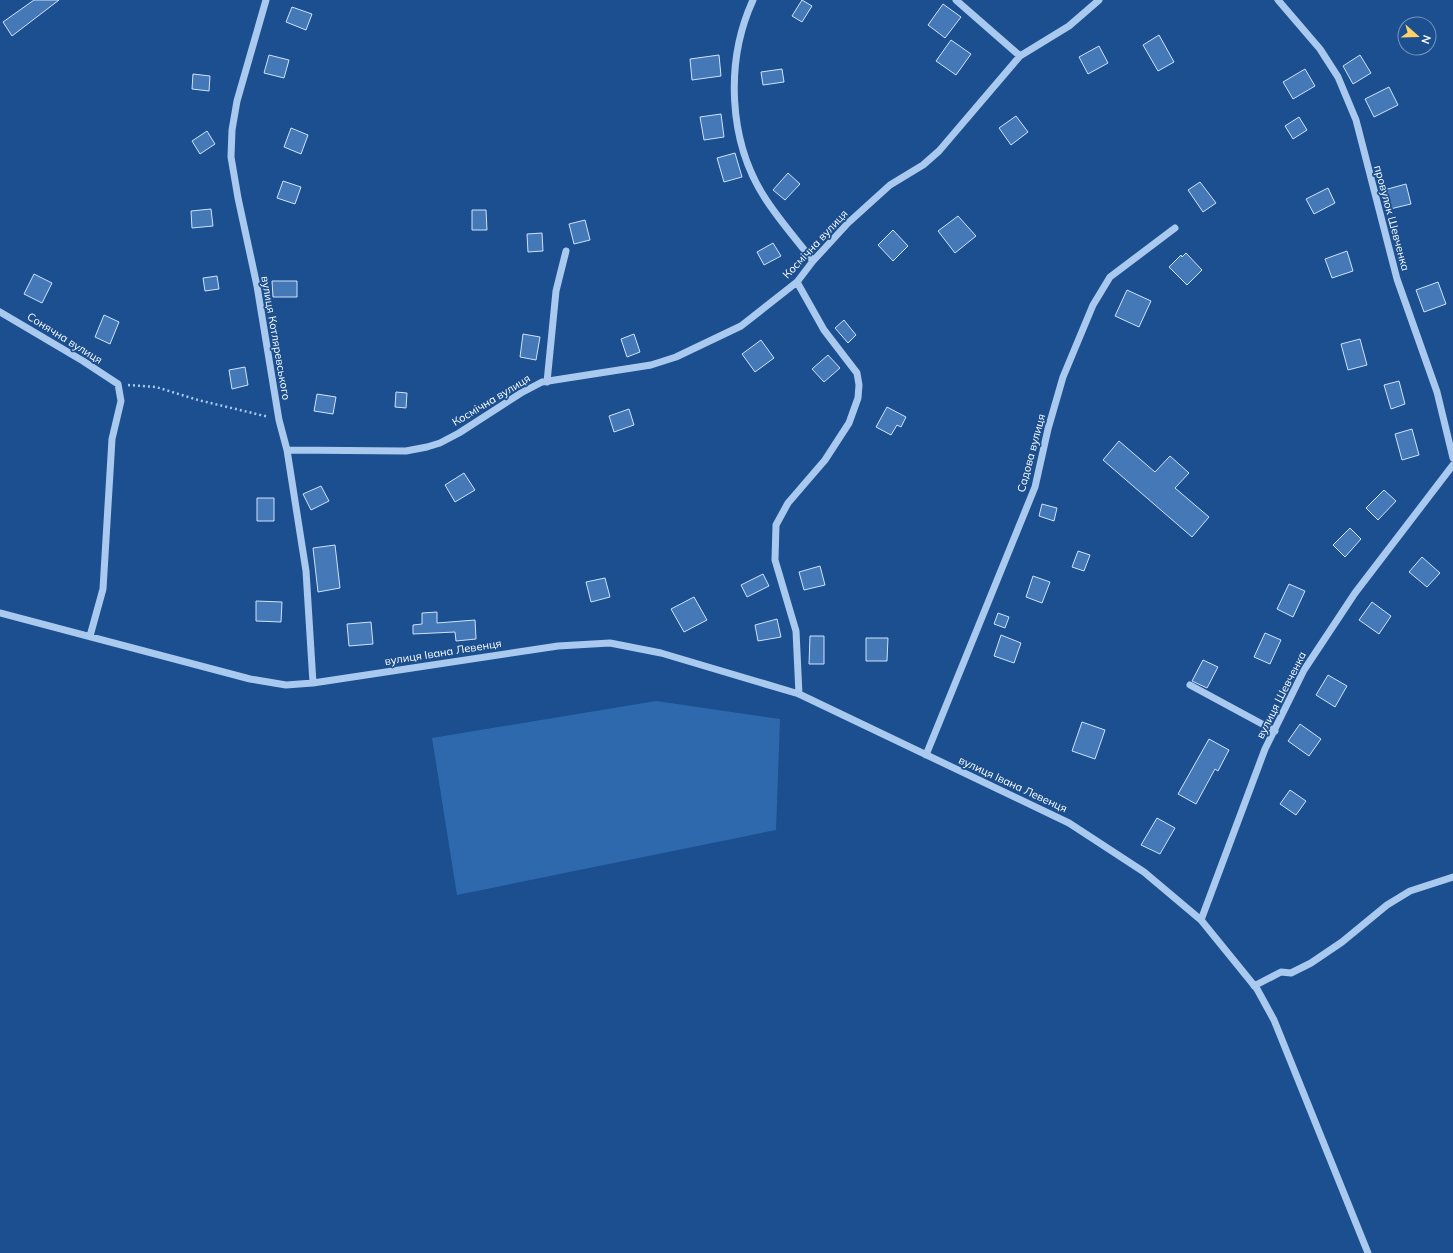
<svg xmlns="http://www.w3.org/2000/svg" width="1453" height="1253" font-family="Mulish,sans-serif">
<rect width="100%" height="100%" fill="#1b4f8f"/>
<!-- green -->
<path fill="#2e69ad" d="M656,701l124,18 -4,111 -319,65 -25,-157z"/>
<!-- building -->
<path fill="#4478b7" stroke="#cfe3fa" d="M34,0h25l-47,36 -9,-14z
M802,0l10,6 -10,16 -10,-6z
M943,4l18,13 -16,21 -17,-13z
M292,7l20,7 -6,16 -20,-8z
M1159,35l15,27 -16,9 -15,-26z
M951,40l20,14 -15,21 -20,-14z
M1099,46l9,17 -20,11 -9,-17z
M269,55l20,5 -5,18 -20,-5z
M719,55l2,21 -29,4 -2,-21z
M1360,55l11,18 -18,11 -10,-18z
M782,69l2,13 -21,3 -2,-13z
M1305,69l10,17 -22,13 -10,-17z
M193,74l17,2 -1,15 -17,-2z
M1389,87l9,18 -24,12 -9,-18z
M721,114l3,23 -20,3 -4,-23z
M1016,116l12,16 -17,13 -12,-17z
M1299,117l8,13 -14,9 -8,-13z
M291,128l17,7 -7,19 -17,-7z
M207,131l8,13 -15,10 -8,-13z
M735,153l7,24 -18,5 -7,-24z
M788,173l12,11 -15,16 -12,-10z
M283,181l18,6 -6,17 -18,-6z
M1200,182l16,21 -13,9 -15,-22z
M1406,184l5,20 -21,5 -6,-19z
M1328,188l7,15 -21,11 -8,-15z
M211,209l2,17 -21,2 -1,-17z
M472,210h14l1,20h-15z
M958,216l18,20 -21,17 -17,-22z
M585,220l5,20 -16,4 -5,-20z
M893,230l15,16 -15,15 -15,-16z
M542,233l1,18 -15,1 -1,-18z
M773,243l8,13 -17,9 -7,-13z
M1347,251l6,20 -21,7 -7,-19z
M1186,253l16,17 -15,15 -18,-18 12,-12 1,2z
M34,274l18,9 -10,20 -18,-9z
M217,276l2,13 -14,2 -2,-13z
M272,281h25v16h-24z
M1438,282l8,22 -22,8 -8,-22z
M1127,290l24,11 -12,26 -24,-11z
M104,315l15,7 -9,22 -15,-7z
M844,320l12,15 -8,8 -13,-15z
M523,334l17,3 -4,23 -16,-3z
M634,334l6,18 -13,5 -6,-18z
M1360,339l7,26 -19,5 -7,-26z
M761,340l13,18 -19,14 -13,-18z
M828,355l12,13 -16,14 -12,-13z
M245,367l3,18 -16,4 -3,-19z
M1399,381l6,23 -14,5 -7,-24z
M396,392l11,1 -1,15 -11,-1z
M317,394l19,3 -3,17 -19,-3z
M887,407l19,10 -5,10 -4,-2 -6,10 -15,-8z
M629,409l5,16 -20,7 -5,-16z
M1412,429l7,26 -17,5 -7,-26z
M1119,441l36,31 15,-16 19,17 -14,15 34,29 -17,20 -89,-77z
M464,473l11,17 -20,12 -10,-17z
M321,486l8,15 -18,9 -8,-16z
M1384,490l12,11 -18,19 -12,-12z
M257,498h17v23h-17z
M1042,504l15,4 -3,13 -15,-5z
M1350,528l11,11 -16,18 -12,-12z
M335,545l5,43 -22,4 -5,-44z
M1078,551l12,4 -6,16 -12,-4z
M1422,557l18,16 -13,14 -18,-15z
M820,566l5,19 -21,5 -5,-18z
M763,574l6,12 -22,11 -6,-12z
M1033,576l17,6 -8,21 -16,-6z
M605,578l5,19 -19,5 -5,-20z
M1289,584l16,7 -12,26 -16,-8z
M694,597l13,23 -23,12 -13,-23z
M256,601l26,1 -1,20 -25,-1z
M1372,602l19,14 -12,18 -20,-14z
M437,612v11l38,-3 1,19 -20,2 -1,-9 -42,2v-9l9,-1v-11z
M998,613l11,4 -4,11 -11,-4z
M777,619l4,18 -23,4 -3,-16z
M371,622l2,22 -24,2 -2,-22z
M1265,633l16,7 -11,24 -16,-7z
M1001,635l20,8 -7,20 -20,-7z
M810,636h14v28h-15z
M866,638h22l-1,23h-21z
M1203,660l15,7 -11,21 -15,-7z
M1328,675l19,11 -12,21 -19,-12z
M1082,722l23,8 -10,29 -23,-8z
M1300,724l21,15 -12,17 -21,-15z
M1209,739l20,11 -11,21 -3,-2 -19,35 -18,-10z
M1290,790l16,11 -10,14 -16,-11z
M1157,818l18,10 -15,26 -19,-9z"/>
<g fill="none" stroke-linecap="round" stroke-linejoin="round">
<!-- path -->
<path stroke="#a9c9ee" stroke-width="2.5" stroke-dasharray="2 3" stroke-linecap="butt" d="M128,385l28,2 42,13 71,17"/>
<!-- minor -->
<path stroke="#a9c9ee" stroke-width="7" d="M266,0l-29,101 -5,29 -1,27 7,41 19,88 22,134 8,30 19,121 7,112
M753,0c-28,61 -25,141 12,198 14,22 32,42 48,63
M956,0l64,56
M1278,0l42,49 18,28 18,43 41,159 40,113 16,66
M797,282l27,48 33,43 2,12 -1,13 -9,25 -24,37 -37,43 -12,22 -1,35 21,71 3,63
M0,312l83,49 35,23 3,17 -9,38 -9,150 -13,47
M547,382l9,-91 10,-40
M287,450l119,1 21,-4 13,-4 19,-10 62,-40 21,-11 109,-17 25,-8 65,-31 56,-44 16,-21 35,-38 42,-38 33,-20 16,-14 81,-95 49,-30 30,-26
M0,613l250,66 36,6 27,-2 245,-37 52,-3 51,10 138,41 270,129 75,49 57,48 56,69 17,31 94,233
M1190,685l85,46
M926,755l109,-268 13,-58 15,-52 30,-72 17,-28 65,-49
M1201,920l64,-171 39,-79 51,-77 98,-128
M1254,986l27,-14 10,1 20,-10 31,-21 45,-37 23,-14 43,-14"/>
</g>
<g text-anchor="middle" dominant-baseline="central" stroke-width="3.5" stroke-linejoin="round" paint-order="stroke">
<!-- street labels -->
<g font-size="11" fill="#fff" stroke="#1b4f8f">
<text transform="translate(1392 218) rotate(75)">провулок Шевченка</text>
<text transform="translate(815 244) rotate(-47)">Космічна вулиця</text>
<text transform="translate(65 338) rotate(32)">Сонячна вулиця</text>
<text transform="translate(276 338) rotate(80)">вулиця Котляревського</text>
<text transform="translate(491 400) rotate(-31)">Космічна вулиця</text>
<text transform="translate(1031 453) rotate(-75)">Садова вулиця</text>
<text transform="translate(443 652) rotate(-9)">вулиця Івана Левенця</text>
<text transform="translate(1281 695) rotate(-63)">вулиця Шевченка</text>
<text transform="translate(1013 784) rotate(25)">вулиця Івана Левенця</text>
</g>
</g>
<!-- north arrow -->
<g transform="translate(1417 36) rotate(110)"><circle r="19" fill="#1b4f8f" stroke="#7695bc"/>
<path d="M0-3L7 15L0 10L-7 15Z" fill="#ffd166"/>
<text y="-6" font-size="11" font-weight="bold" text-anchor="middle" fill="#ffffff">N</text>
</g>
</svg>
